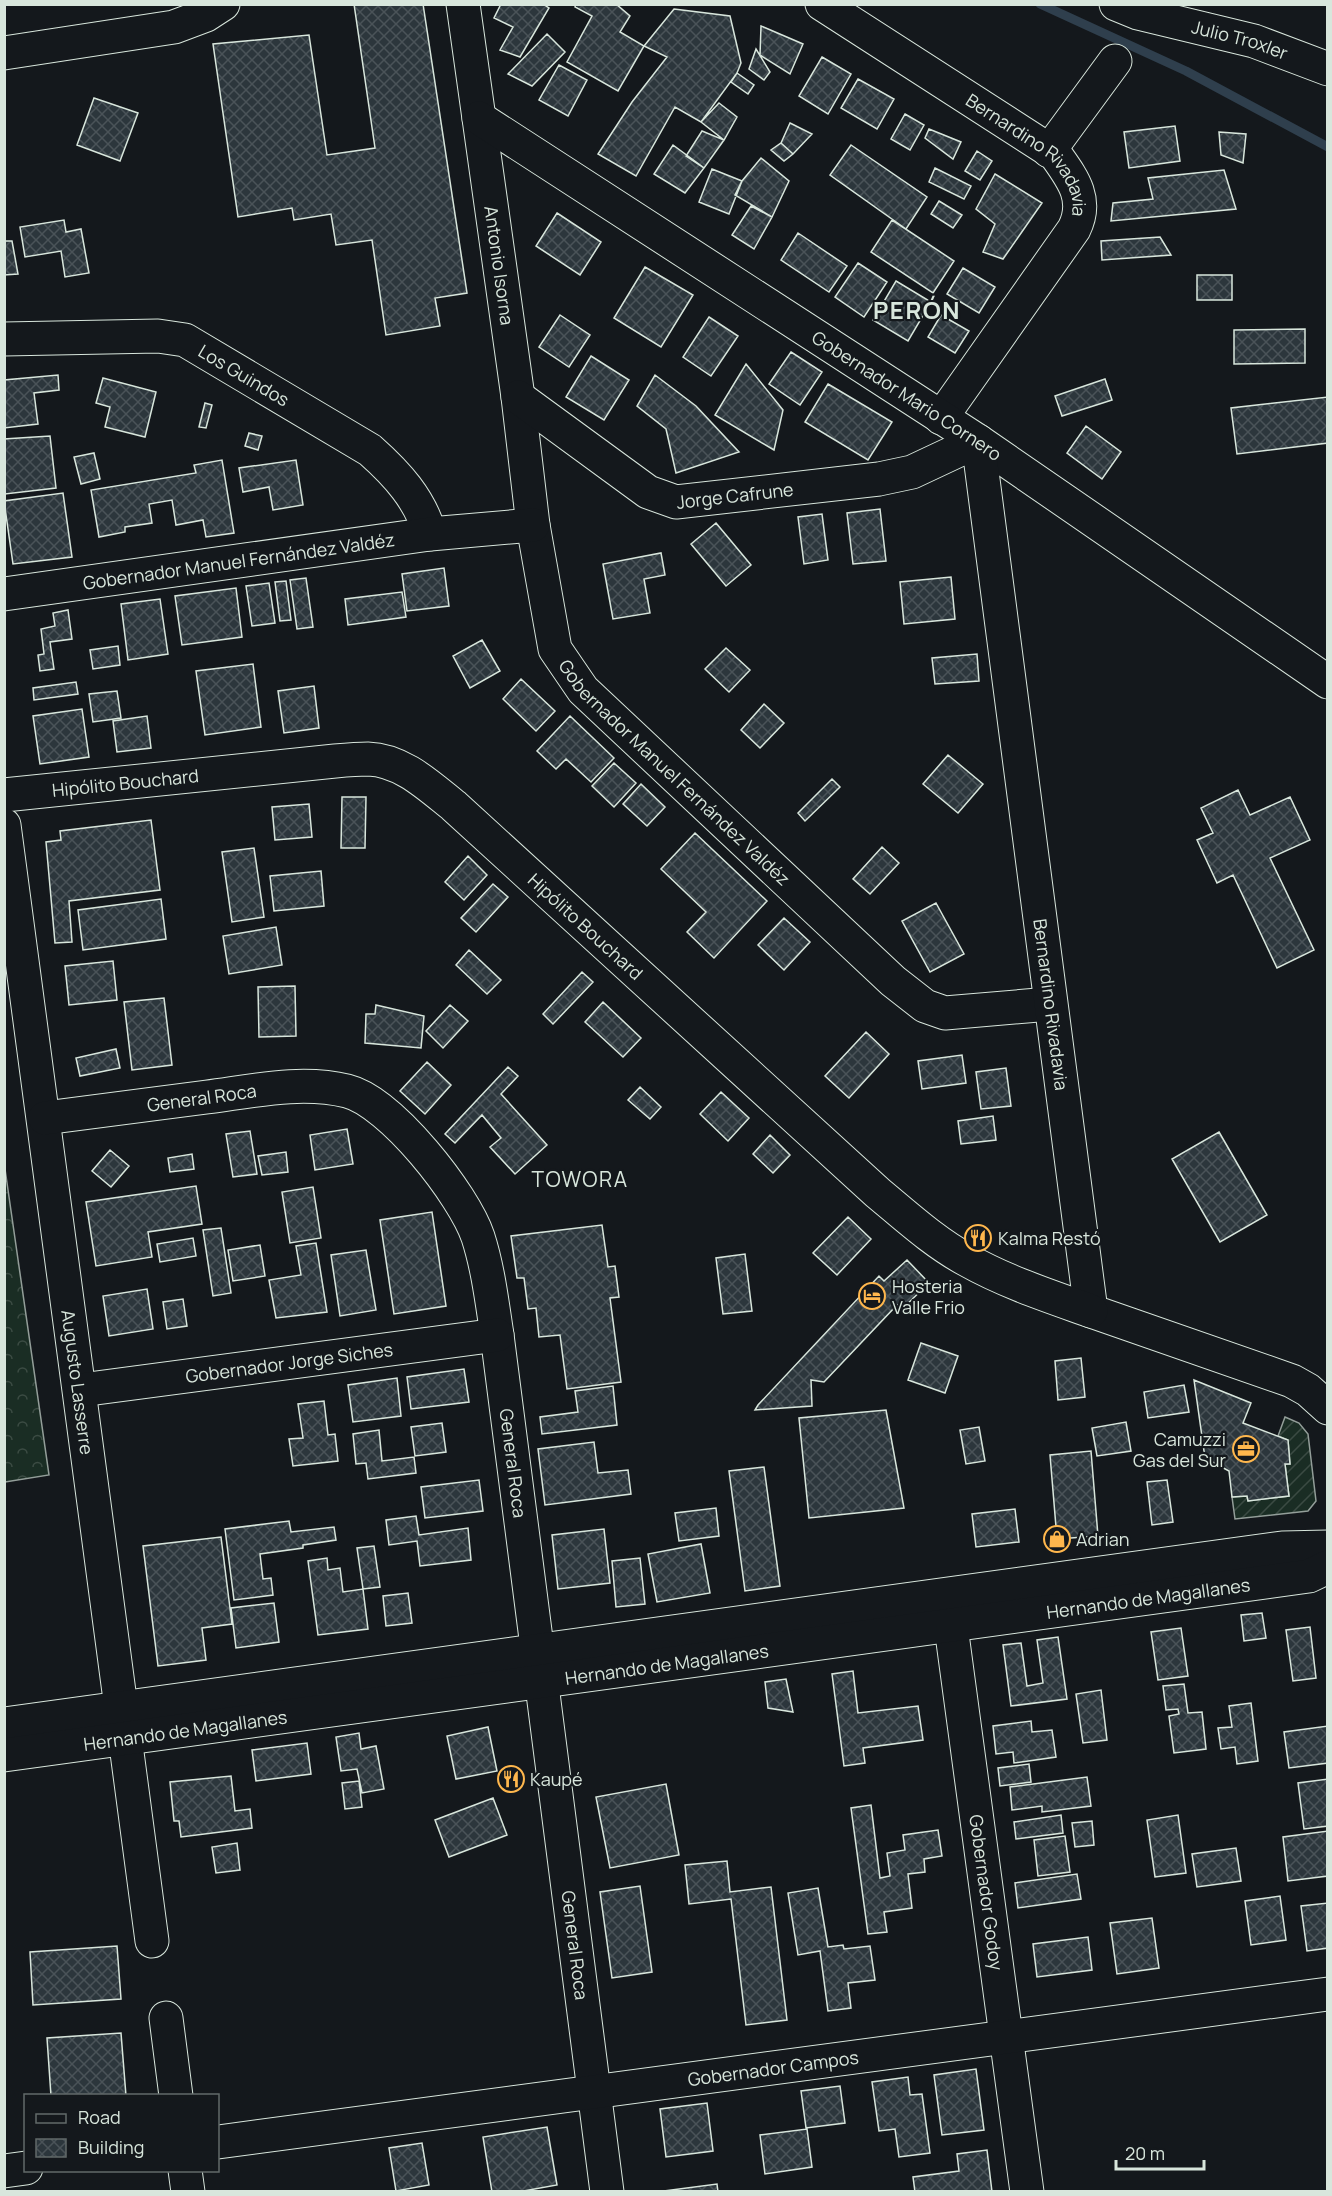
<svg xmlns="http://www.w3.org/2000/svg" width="1332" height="2196" font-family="Manrope,sans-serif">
<defs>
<pattern id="forest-crowns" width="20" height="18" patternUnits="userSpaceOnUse" patternTransform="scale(1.5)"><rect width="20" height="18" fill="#1a2d24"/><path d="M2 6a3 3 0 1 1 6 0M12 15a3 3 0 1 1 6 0" fill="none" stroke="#3b4b43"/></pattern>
<pattern id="garden-furrows" width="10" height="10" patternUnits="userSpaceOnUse" patternTransform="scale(1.5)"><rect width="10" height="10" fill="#1a2d24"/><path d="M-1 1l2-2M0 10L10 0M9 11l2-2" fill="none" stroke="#3b4b43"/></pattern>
<pattern id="building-cross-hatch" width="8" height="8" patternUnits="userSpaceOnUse" patternTransform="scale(1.5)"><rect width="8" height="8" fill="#2c363c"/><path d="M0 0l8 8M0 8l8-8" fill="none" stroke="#4a5358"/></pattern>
</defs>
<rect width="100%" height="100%" fill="#14181c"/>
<!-- forest -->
<path fill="url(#forest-crowns)" stroke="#939e99" stroke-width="1.5" d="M5,1169l44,306 -44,7h-1z"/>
<!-- garden -->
<path fill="url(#garden-furrows)" stroke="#939e99" stroke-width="1.5" d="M1285,1417l14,6 9,11 8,67 -8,10 -73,8 -3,-22 15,-1 1,5 41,-5 -4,-32h5l-2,-24 -10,-4z"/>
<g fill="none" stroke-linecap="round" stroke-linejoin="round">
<!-- stream -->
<path stroke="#2f3f4d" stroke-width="9" d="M1040,4l146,67 142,76"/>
</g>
<!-- building -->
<path fill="url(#building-cross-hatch)" stroke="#d8e6dc" stroke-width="1.5" d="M354,4h69l44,289 -32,5 5,28 -54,9 -14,-95 -36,5 -5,-31 -37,6 -2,-12 -54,9 -25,-173 96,-9 18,120 48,-7z
M501,4h42l6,4 -29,49 -20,-7 13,-23 -19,-9z
M576,4h40l14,12 -10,16 24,14 -26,45 -51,-29 25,-46 -17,-9z
M674,9l56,7 11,47 -4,10 -36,49 -26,-15 -39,69 -38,-22 34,-52 35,-45 -23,-11z
M761,26l42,18 -13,30 -30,-19z
M547,34l18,18 -33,34 -24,-12z
M756,49l14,23 -6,8 -15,-11z
M822,57l29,17 -23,40 -29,-18z
M559,65l28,15 -19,36 -29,-16z
M737,73l17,12 -6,9 -17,-12z
M858,79l36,20 -17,30 -36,-21z
M94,98l44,15 -18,48 -43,-16z
M719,103l18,14 -13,23 -23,-18z
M905,114l19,11 -14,25 -19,-11z
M790,123l22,11 -19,20 -12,-11z
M1175,126l5,35 -51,7 -5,-36z
M929,129l32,13 -8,17 -28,-21z
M702,131l22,9 -20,28 -18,-12z
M1219,132l27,2 -3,29 -22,-8z
M781,143l12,11 -9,7 -13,-11z
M673,145l31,23 -19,25 -31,-19z
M851,145l76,52 -21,32 -76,-54z
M977,151l15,10 -12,19 -15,-9z
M761,158l28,23 -17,36 -37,-22 7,-14z
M935,168l36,18 -7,13 -35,-17z
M712,169l30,12 -13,33 -30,-12z
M1224,170l12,39 -125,12 2,-18 40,-4 -5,-21z
M995,174l47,29 -39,56 -20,-7 12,-28 -19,-15z
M939,201l23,14 -9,13 -22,-14z
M751,206l21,11 -18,32 -22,-14z
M557,213l44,29 -21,33 -44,-29z
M64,220l2,12 15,-3 8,44 -24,4 -4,-26 -36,6 -5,-30z
M892,220l62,41 -21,32 -62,-41z
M798,233l49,33 -18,26 -48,-32z
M1160,237l11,18 -69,5 -1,-19z
M4,241h8l6,33 -14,1z
M858,263l29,19 -23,35 -29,-20z
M645,267l48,28 -32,52 -47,-29z
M963,268l32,19 -16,26 -32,-19z
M1197,275h35v25h-35z
M896,281l35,21 -23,39 -35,-21z
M560,315l30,20 -21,32 -30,-20z
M941,315l28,16 -14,22 -27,-16z
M709,317l29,19 -27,40 -28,-19z
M1305,329v34l-71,1v-34z
M791,352l31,20 -22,33 -31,-21z
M591,356l38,24 -25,40 -38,-23z
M746,364l37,46 -9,40 -59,-35z
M58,375l1,15 -25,3 4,31 -34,4v-48z
M655,375l41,31 43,46 -63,21 -10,-44 -29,-23z
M103,378l53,14 -11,45 -40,-10 5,-20 -14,-4z
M1105,379l7,21 -50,16 -7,-20z
M828,384l64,38 -24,38 -63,-38z
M1328,397v46l-91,11 -6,-46z
M205,403l7,2 -6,23 -7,-1z
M1086,426l35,26 -19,27 -35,-26z
M249,433l13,3 -4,14 -13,-4z
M50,436l6,52 -51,6 -1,-55z
M94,453l6,26 -19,5 -7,-27z
M222,460l12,73 -28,4 -3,-17 -27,5 -4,-25 -23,4 3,19 -27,4v5l-26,5 -8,-47 105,-17 -2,-8z
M296,460l7,45 -30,5 -4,-23 -26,5 -4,-24z
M63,493l9,64 -59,7 -9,-63z
M880,509l6,52 -33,3 -6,-51z
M822,514l6,46 -24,4 -6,-47z
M716,523l35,42 -25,21 -35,-42z
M661,553l4,22 -21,4 6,34 -37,6 -10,-55z
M444,568l5,38 -42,5 -5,-37z
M951,577l4,42 -51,5 -4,-42z
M306,578l7,49 -16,2 -7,-49z
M286,581l5,39 -11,1 -5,-39z
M269,583l6,40 -23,3 -6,-40z
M236,588l6,49 -60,8 -7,-49z
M402,592l4,25 -58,8 -3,-26z
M160,599l8,55 -40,6 -7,-56z
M68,610l4,29 -22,3 4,27 -14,2 -2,-16 6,-1 -3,-25 14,-3 -2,-13z
M482,640l18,31 -30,17 -17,-32z
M118,646l2,19 -27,4 -3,-19z
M726,648l24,22 -21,22 -24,-23z
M977,654l2,27 -44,3 -3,-26z
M253,664l8,63 -56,8 -9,-64z
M521,679l34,32 -19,20 -33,-32z
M76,682l2,12 -44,6 -1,-12z
M314,686l5,42 -35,5 -6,-42z
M117,691l4,27 -28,4 -4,-28z
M764,704l20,19 -24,25 -19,-18z
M82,709l7,48 -49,7 -7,-48z
M147,716l4,32 -34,4 -4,-31z
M570,716l44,42 -23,24 -25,-23 -10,10 -19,-18z
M948,755l35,29 -25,29 -35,-29z
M614,763l22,20 -22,24 -22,-21z
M832,779l8,8 -35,34 -7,-8z
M641,784l24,23 -18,19 -24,-22z
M1238,790l12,25 40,-18 20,43 -40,18 44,92 -37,18 -44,-93 -16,8 -20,-43 16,-7 -12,-25z
M342,797h24l-1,51h-24z
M309,804l3,33 -37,3 -3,-33z
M151,820l9,70 -91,11 3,41 -17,1 -9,-101 15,-2 -1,-9z
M695,833l72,68 -53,57 -27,-26 19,-20 -45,-43z
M882,847l17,16 -29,31 -17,-15z
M254,848l10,69 -32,5 -10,-70z
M468,856l19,19 -23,25 -19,-18z
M321,871l3,35 -50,5 -4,-35z
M493,884l15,13 -32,35 -15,-14z
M161,899l5,40 -83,11 -5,-40z
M936,903l28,51 -34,18 -28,-51z
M784,918l26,24 -26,28 -26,-25z
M276,927l6,38 -53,9 -6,-38z
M469,950l32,30 -14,14 -31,-29z
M113,961l4,39 -48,5 -4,-39z
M582,972l11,10 -40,42 -10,-10z
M295,986l1,50 -37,1 -1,-50z
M164,998l8,67 -40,5 -8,-68z
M603,1002l38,36 -18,19 -38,-35z
M376,1005l48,11 -3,32 -56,-5 1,-29h9z
M450,1005l18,16 -25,27 -17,-17z
M866,1032l23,22 -40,44 -24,-22z
M116,1049l4,19 -40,8 -4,-18z
M962,1055l4,28 -44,6 -4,-28z
M427,1062l24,23 -26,29 -25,-23z
M508,1067l10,9 -17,18 46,51 -32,29 -25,-27 11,-9 -19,-23 -27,28 -10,-9z
M1006,1068l5,38 -30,3 -5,-37z
M640,1087l21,20 -11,12 -22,-19z
M721,1092l28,26 -21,23 -28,-27z
M993,1116l3,24 -35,4 -3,-23z
M347,1129l6,35 -38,6 -5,-35z
M250,1131l7,43 -24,3 -7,-43z
M1219,1132l48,83 -47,27 -48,-83z
M770,1135l20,20 -17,18 -20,-19z
M110,1150l19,16 -18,21 -19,-16z
M286,1152l2,20 -26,3 -4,-19z
M192,1154l2,15 -24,3 -2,-14z
M196,1186l6,38 -54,8 4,25 -56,9 -10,-64z
M313,1187l8,51 -31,5 -8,-51z
M432,1212l14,94 -52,8 -14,-94z
M848,1217l23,22 -34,36 -24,-22z
M602,1225l6,42 7,-1 4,31 -9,1 11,84 -54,7 -7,-54 -21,2 -3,-29 -8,1 -4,-31h-7l-6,-42z
M221,1228l10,65 -18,3 -10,-66z
M193,1238l3,18 -36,6 -3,-18z
M316,1243l11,69 -51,6 -7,-38 32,-5 -5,-29z
M260,1245l5,31 -32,5 -5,-31z
M366,1250l10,60 -36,6 -9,-61z
M745,1254l7,57 -29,3 -7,-56z
M907,1260l22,23 -28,27 -4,-5 -73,77 -13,-2 1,26 -57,4 3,-5 121,-129 5,5z
M147,1289l6,40 -44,7 -6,-40z
M183,1299l4,27 -20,3 -4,-27z
M921,1343l37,13 -13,37 -37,-13z
M1081,1358l4,39 -27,3 -3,-39z
M464,1369l5,33 -58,7 -4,-32z
M397,1378l4,38 -48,6 -5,-37z
M1194,1380l57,23 -8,20 45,17 2,24h-5l4,32 -41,5 -1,-5 -15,1 -3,-26 -24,-13z
M1184,1385l5,27 -41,6 -4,-26z
M613,1386l4,39 -75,9 -2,-17 38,-5 -3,-21z
M324,1401l4,34 7,-1 3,27 -45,5 -4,-27 14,-1 -5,-34z
M886,1410l18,98 -95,10 -10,-100z
M1126,1422l5,29 -34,5 -5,-28z
M442,1423l4,29 -31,4 -4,-29z
M979,1427l6,34 -19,3 -6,-34z
M379,1430l3,31 32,-4 2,16 -48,6 -2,-16 -10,1 -3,-30z
M594,1442l4,31 30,-3 3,24 -86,11 -7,-56z
M1091,1451l7,85 -41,3 -7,-84z
M764,1467l16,119 -35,5 -16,-120z
M479,1480l4,31 -58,7 -4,-31z
M1167,1480l6,42 -21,3 -5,-43z
M716,1508l3,28 -40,5 -4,-28z
M1015,1509l4,33 -43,5 -4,-33z
M416,1516l3,19 49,-7 3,32 -51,6 -3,-25 -28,4 -3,-25z
M289,1521l2,11 43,-5 2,13 -33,5v3l-43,6 3,25 8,-1 2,17 -39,5 -9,-71z
M604,1529l6,54 -52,6 -6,-54z
M221,1537l11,87 -30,4 4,32 -48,6 -15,-120z
M701,1544l9,49 -53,9 -9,-48z
M374,1546l6,41 -17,2 -6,-41z
M327,1558l1,12 12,-2 3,24 20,-3 5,40 -50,6 -10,-74z
M640,1558l5,46 -29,3 -4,-46z
M408,1593l4,30 -26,3 -3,-30z
M274,1603l5,39 -43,6 -5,-40z
M1262,1613l4,25 -22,3 -3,-26z
M1310,1627l6,51 -23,3 -7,-51z
M1181,1628l7,48 -30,4 -7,-48z
M1058,1637l9,62 -56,7 -8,-61 18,-2 6,43 16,-3 -6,-43z
M853,1671l5,42 60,-7 5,34 -60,8 2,15 -21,3 -12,-92z
M786,1679l7,33 -25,-4 -3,-26z
M1184,1684l4,29 14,-1 4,37 -32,4 -5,-37 10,-2 -1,-5 -12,1 -3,-24z
M1101,1690l6,50 -24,3 -7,-49z
M1251,1703l7,58 -21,3 -2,-17 -14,2 -3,-21 14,-1 -3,-21z
M1031,1721l1,11 20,-2 4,27 -42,6 -1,-11 -17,2 -3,-28z
M1328,1726v37l-39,5 -5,-36z
M488,1727l9,44 -41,8 -9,-43z
M359,1733l2,16 15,-3 8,43 -22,4 -5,-24 -16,2 -5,-34z
M307,1743l4,31 -55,7 -4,-31z
M1029,1764l2,18 -31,4 -2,-18z
M231,1776l4,35 15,-2 2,19 -71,9 -2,-16h-5l-4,-39z
M1087,1777l4,29 -49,6v-6l-30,4 -2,-23z
M1328,1779v47l-24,3 -6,-46z
M359,1781l3,26 -17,2 -3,-26z
M666,1784l13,71 -69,13 -14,-71z
M493,1798l14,37 -58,22 -14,-37z
M871,1805l9,73 10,-2 -3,-23 18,-3 -2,-15 35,-5 4,26 -18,3 1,13 -17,2 4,34 -28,4 3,20 -19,2 -17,-126z
M1061,1815l2,18 -47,6 -2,-17z
M1178,1815l8,58 -31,4 -8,-57z
M1092,1821l2,24 -19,2 -3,-24z
M1328,1831v45l-40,5 -5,-44z
M1065,1836l5,36 -32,4 -4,-36z
M237,1843l3,27 -24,3 -4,-26z
M1236,1848l5,33 -44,6 -5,-33z
M727,1861l3,31 41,-5 16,133 -41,5 -15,-126 -42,5 -4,-39z
M1077,1874l4,25 -63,9 -3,-25z
M640,1886l12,86 -40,6 -12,-86z
M818,1888l10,59 15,-2 1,4 26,-3 5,34 -27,3 3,25 -23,3 -8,-60 -22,4 -10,-62z
M1280,1896l6,44 -35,5 -6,-44z
M1328,1903v45l-21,3 -6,-45z
M1152,1918l7,50 -42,6 -7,-51z
M1088,1937l4,33 -55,7 -4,-33z
M117,1946l4,53 -88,6 -3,-53z
M121,2033l5,63h-75l-4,-58z
M976,2069l8,61 -42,5 -8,-60z
M908,2077l2,18 12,-1 8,59 -31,4 -4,-28 -16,2 -7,-49z
M840,2086l5,37 -39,5 -5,-37z
M707,2103l6,48 -47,6 -6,-48z
M547,2127l10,58 -39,7h-26l-9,-55z
M807,2129l5,38 -47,7 -5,-39z
M422,2143l7,42 -33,6 -7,-43z
M987,2150l5,42h-77l-2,-15 46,-6 -2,-17z
M717,2184l1,8h-62z"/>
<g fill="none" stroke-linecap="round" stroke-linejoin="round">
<defs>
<g id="minor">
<path id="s1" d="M463,4l55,393 15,128 22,124 28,41 310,291 32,25 20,7 105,-9"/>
<path id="s2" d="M822,4l233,150c17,24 34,45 19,75l-133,189"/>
<path id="s3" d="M1116,4l22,9 116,28 74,28"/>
<path d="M4,53l170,-26 32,-12 17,-11"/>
<path id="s4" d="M479,118l499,323 350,241"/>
<path d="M1049,151l66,-90"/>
<path id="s5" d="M4,339l154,-3 27,4 185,110c27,24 50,49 60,84"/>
<path id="s6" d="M518,397l130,95 28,10 203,-23 33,-7 66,-31 113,870 201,70 16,9 20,18"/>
<path id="s7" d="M4,594l426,-60 103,-9"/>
<path id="s8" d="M4,795l331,-34c11,-1 22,-2 33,-2 34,1 61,27 86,47l424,387c29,24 56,49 89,67 39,22 82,36 124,51"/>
<path id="s9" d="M4,825l148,1116"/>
<path id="s10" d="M45,1118c54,-7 108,-14 162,-21 46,-6 94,-17 140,-6 44,11 117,104 131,146 10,31 14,65 19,98l110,857"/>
<path id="s11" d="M81,1390l416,-55"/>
<path id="s12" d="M947,1597l80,595"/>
<path d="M166,2018l10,78"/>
<path id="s13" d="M218,2142l1110,-148"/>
<path d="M185,2170l3,22"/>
<path d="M4,2171l22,-3"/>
</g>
<g id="major">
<path d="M4,1724l1278,-176 46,-1"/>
<path id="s14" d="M4,1755l1305,-179 19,-9"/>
</g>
</defs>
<!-- minor casing -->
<use href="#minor" stroke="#d8e6dc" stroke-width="35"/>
<!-- major casing -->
<use href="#major" stroke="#d8e6dc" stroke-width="35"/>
<!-- minor -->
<use href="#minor" stroke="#14181c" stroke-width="33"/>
<!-- major -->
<use href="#major" stroke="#14181c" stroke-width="33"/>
</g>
<!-- icons -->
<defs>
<symbol id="restaurant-ring" viewBox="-11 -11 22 22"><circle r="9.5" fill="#14181c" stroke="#ffb74d" stroke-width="1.5"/><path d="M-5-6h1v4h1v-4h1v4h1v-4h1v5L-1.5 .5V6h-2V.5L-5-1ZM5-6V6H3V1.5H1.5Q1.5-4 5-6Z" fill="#ffb74d"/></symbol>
<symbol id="hotel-ring" viewBox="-11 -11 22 22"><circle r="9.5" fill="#14181c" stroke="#ffb74d" stroke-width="1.5"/><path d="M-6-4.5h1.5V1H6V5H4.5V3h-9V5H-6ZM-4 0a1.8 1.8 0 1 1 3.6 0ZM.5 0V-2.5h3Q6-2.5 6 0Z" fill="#ffb74d"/></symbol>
<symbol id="office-ring" viewBox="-11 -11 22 22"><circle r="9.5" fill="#14181c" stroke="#ffb74d" stroke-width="1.5"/><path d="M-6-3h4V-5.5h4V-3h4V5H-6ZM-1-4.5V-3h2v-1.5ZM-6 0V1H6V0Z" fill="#ffb74d"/></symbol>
<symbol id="shop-ring" viewBox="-11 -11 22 22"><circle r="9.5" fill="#14181c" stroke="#ffb74d" stroke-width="1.5"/><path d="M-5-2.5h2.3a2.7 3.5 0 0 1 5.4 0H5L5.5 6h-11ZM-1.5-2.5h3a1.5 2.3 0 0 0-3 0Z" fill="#ffb74d"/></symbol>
</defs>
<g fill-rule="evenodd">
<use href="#restaurant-ring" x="963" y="1223" width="30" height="30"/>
<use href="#hotel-ring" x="857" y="1281" width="30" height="30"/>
<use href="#office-ring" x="1231" y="1434" width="30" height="30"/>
<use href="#shop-ring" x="1042" y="1524" width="30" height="30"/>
<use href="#restaurant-ring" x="496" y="1764" width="30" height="30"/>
</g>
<g text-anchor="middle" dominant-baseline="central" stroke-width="4.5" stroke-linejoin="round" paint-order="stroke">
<!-- street labels -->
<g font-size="18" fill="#d8e6dc" stroke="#14181c">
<text stroke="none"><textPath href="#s3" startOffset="129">Julio Troxler</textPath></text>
<text stroke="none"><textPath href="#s2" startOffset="260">Bernardino Rivadavia</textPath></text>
<text stroke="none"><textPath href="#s1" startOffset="264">Antonio Isorna</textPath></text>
<text stroke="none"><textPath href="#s5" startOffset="250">Los Guindos</textPath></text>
<text stroke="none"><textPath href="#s4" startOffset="510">Gobernador Mario Cornero</textPath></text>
<text stroke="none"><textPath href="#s6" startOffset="250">Jorge Cafrune</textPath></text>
<text stroke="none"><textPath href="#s7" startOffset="237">Gobernador Manuel Fernández Valdéz</textPath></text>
<text stroke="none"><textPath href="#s1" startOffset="824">Gobernador Manuel Fernández Valdéz</textPath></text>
<text stroke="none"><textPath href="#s8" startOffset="122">Hipólito Bouchard</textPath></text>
<text stroke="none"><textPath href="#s8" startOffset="644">Hipólito Bouchard</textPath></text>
<text stroke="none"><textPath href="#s6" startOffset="1070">Bernardino Rivadavia</textPath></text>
<text stroke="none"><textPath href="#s10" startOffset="158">General Roca</textPath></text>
<text stroke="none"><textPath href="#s11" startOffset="210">Gobernador Jorge Siches</textPath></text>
<text stroke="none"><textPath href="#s9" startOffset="562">Augusto Lasserre</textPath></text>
<text stroke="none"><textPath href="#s10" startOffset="734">General Roca</textPath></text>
<text stroke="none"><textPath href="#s14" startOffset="1155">Hernando de Magallanes</textPath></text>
<text stroke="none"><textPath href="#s14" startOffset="669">Hernando de Magallanes</textPath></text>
<text stroke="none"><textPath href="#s14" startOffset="183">Hernando de Magallanes</textPath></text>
<text stroke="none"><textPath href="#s12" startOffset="298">Gobernador Godoy</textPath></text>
<text stroke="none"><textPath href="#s10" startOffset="1220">General Roca</textPath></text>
<text stroke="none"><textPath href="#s13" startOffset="560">Gobernador Campos</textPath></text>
</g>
<!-- poi labels -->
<g font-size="18" fill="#d8e6dc" stroke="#14181c" text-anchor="start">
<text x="998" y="1238">Kalma Restó</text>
<text x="892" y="1286">Hosteria<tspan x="892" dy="21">Valle Frio</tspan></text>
<text x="1226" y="1439" text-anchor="end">Camuzzi<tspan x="1226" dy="21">Gas del Sur</tspan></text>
<text x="1076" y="1539">Adrian</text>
<text x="530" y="1779">Kaupé</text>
</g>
<!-- quarter labels -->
<g font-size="21" letter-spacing="1.5" fill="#d8e6dc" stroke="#14181c">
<text x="580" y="1179">TOWORA</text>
</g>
<!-- district labels -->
<g font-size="24" font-weight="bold" letter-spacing="1.5" fill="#d8e6dc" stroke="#14181c">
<text x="917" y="309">PERÓN</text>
</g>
</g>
<!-- border -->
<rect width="1332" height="2196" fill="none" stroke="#d8e6dc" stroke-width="12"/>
<!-- legend -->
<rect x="24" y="2094" width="195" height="78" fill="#14181c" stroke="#626a69" stroke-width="1.5"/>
<rect x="36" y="2114" width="30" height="9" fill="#14181c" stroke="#626a69" stroke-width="1.5"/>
<text x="78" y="2124" font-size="18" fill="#d8e6dc">Road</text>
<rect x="36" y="2139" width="30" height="18" fill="url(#building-cross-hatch)" stroke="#626a69" stroke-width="1.5"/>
<text x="78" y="2154" font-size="18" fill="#d8e6dc">Building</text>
<!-- scale -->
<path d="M1116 2160v9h88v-9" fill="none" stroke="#d8e6dc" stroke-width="3"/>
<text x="1125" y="2160" font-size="18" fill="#d8e6dc" stroke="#14181c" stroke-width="4.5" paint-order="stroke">20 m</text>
</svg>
